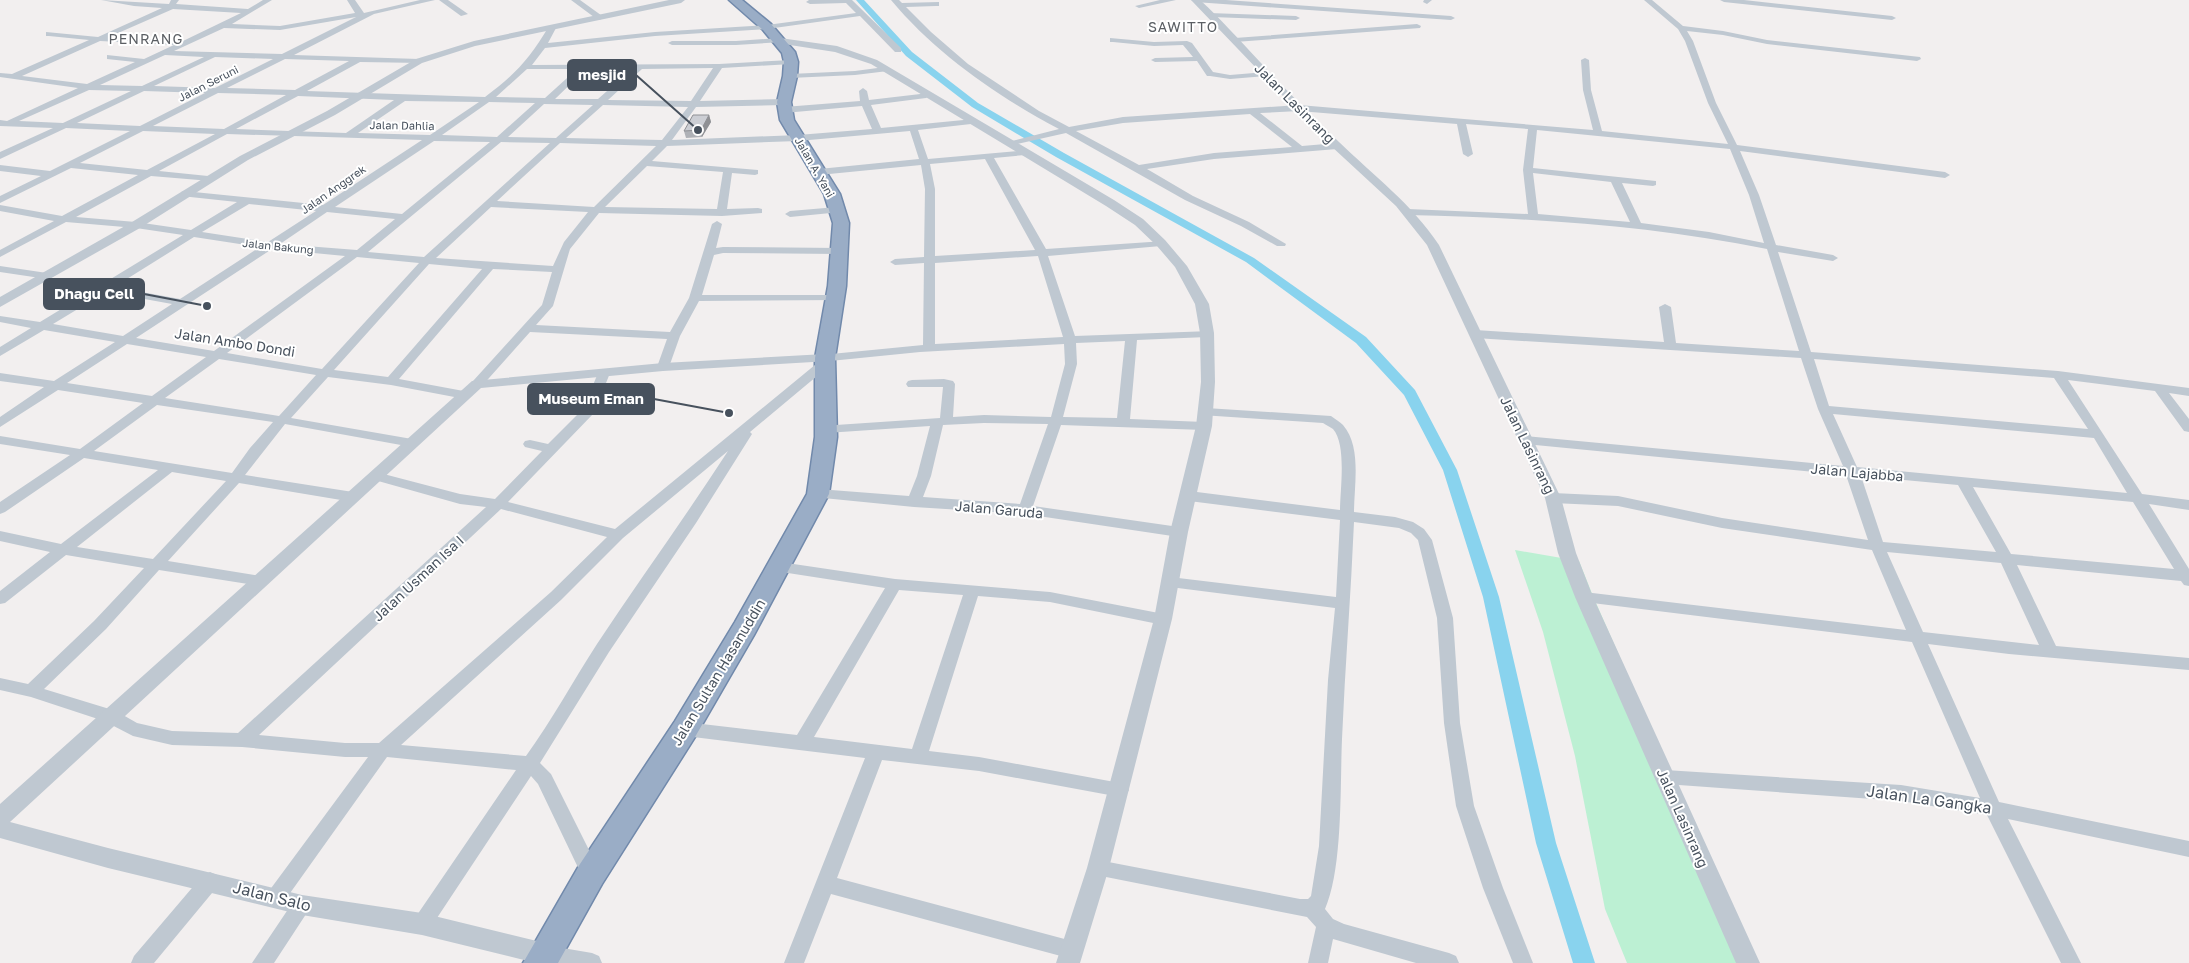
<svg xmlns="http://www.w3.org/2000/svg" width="2189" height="963" font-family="'Golos Text',sans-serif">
<rect width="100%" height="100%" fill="#f2efef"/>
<!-- green -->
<path fill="#bcf0d3" d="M1515,550l64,11 14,35 161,367h-127l-22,-54 -30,-153 -32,-124z"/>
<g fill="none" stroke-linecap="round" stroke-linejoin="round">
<!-- canal -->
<path fill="#89d3ee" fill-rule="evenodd" d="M856,0h8l48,52 66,51 86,50 190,105 112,79 49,53 42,80 42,127 57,246 39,120h-22l-37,-120 -53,-246 -40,-127 -39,-75 -48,-52 -110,-81 -190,-105 -84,-50 -66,-51z"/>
<defs>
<path id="trunk" d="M729,0h13l29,24 24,28 3,10 -1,14 -6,26 3,18 46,74 9,29 -3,63 -11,72 2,79 -8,57 -75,141 -59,102 -93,147 -44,79h-35l57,-99 95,-143 60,-99 72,-128 8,-57v-79l13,-72 5,-63 -9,-29 -44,-74 -3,-18 6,-26 1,-14 -2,-9 -19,-23z"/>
</defs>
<!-- trunk casing -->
<use href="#trunk" stroke="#7189ab" stroke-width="3"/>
<!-- minor -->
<path fill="#bfc8d1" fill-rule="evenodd" d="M101,0l68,4 2,-4h8l-3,4 72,5 15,-9h9l-40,24 48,2 75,-13 -8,-13h8l9,13 56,-13h15l-61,14 -80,41 125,4h3v4l-62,-1 -53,29 178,6c31,-23 45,-39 64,-71l7,2 -8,15 107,-11 112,-7 89,-12 -10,-10 -36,1 -4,-2 3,-2h43l49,48v4h-6l-35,-36 -93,13 -112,7 -110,12 -13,17 187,-1 72,-4 4,2 -4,2 -69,4 -22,33 84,-2 4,3 -4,3 -88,2 -24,33 126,-5 74,-6 -10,-23 -78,7 -4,-3 4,-3 76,-6 -1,-10 4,-3 4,3 2,9 60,-7 1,2 -4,3 -55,7 10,23 93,-9v4l-3,1 -53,6 10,29 100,-9 2,2 -5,3 -31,3 52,91 119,-8 1,2 -1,2 -4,1 -113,10 27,80 136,-5 2,2 -6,4 -70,3 -7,79 74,3 7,4 -7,4 -143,-5 -28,81 146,21 5,2 2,3 -2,3 -5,2 -154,-23 -111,-7 -101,-10 -2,-3 2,-3 5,-2 91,7 8,-20 13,-50 -104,7 -5,-1 -2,-3 2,-3 119,-8 3,-31h-35l-2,-3 2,-3 4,-1 32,-1 9,2 2,3 -2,33 31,-2 67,2 14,-53 -1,-20 -144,8 -90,9 -1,5 -79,66 2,2 -56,89 -87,129 -69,111 11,11 50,100 -3,6 -7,2 -7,-2 -46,-96 -7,-8 -102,154 -7,3 -7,-3 -3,-6 3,-6 101,-148 -129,-13 -104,146 -7,3 -7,-3 -3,-6 3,-6 99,-134h-23l-103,-10 -70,-2 -39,-9 -29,-15 -73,-24 -31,-7v-12l28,6 66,-63 50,-53 -78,-13 -61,48 -5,1v-13l50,-39 -50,-11v-10l61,13 97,-74 -74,-12 -79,54 -5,2v-12l70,-47 -70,-11v-8l80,13 63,-46 -85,-13 -58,37v-10l44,-30 -44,-6v-8l54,8 61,-39 -71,-12 -44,26v-9l31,-19 -31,-6v-6l40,6 143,-87 -47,-7 -70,-6 -66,35v-7l54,-29 -54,-10v-6l62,11 76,-41 -67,-7 -71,35v-7l41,-20 -41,-5v-6l50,6 80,-40 -64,-3 -66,31v-7l53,-24 -53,-2v-6l7,1 71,-33 -78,-11v-4l12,1 77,-34 -40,-4h-3v-4l52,5 64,-29 -28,-2zM173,9l68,4 -58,28 -74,-4zM356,17l-74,37 -108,-3 50,-23 56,2zM100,41l74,4 -30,14 -37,-4v4l28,3 -48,22 -65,-8zM165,55l39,2 -62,29 -42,-1zM215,57l58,2 -58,29 -61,-2zM285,59l64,2 -54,29 -68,-2zM713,68l-22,33 -83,-1 34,-31zM527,69h50l-32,29 -49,-1zM586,69h46l-34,30h-43zM89,90l42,1 -68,32 -44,-2zM144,91l61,2 -65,33 -63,-3zM218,93l68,2 -62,34 -71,-3zM298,96l96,4 -48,33 -110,-4zM405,101l74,1 -49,33 -72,-2zM489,102l46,1 -38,34 -55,-2zM544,104l49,1 -37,33 -48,-1zM603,105l85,2 -26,33 -96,-2zM143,131l72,3 -68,36 -67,-7zM910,131l9,28 -100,10 -5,3 5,3 102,-10 4,24 -1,68 -29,2 -5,3 5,3 29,-2 -1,82 -102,10 -2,3 2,2 -206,169 -107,-27 86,-89 16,-40 -6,-4 -6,4 -15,36 -35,35 -18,-4 -5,1 -2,3 2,3 17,4 -47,48 -35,-5 -84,-22 -5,1 -2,3 2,3 89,25 26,3 -248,226 -66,-2 -35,-8 -21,-12 -72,-22 62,-60 53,-59 102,16 5,-1 3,-4 -3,-4 -5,-1 -93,-15 71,-78 114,19 5,-2 2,-3 -2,-3 -5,-2 -108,-17 40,-51 127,23 5,-1 2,-3 -2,-3 -5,-1 -121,-21 37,-41 63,8 74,14 4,-1 2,-3 -2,-3 -70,-13 94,-110 59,3 -10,33 -69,76 -2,3 2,3h8l49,-55 137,7 -10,28 6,4 6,-4 11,-31 19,-35 140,-1 2,-2 -2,-2 -4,-1h-133l12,-40 9,-2 116,1 5,-3 -5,-3 -116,-1 -7,1 6,-24 -5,-3 -5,3 -23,74 -19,34 -134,-7 17,-19 17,-57 29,-36 123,3 40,-3v-4l-4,-1 -31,1 5,-36 23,2 3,-1v-4l-106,-9 15,-15 131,-5zM227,134l195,6 -99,65 -139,-14 -3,1v4l56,6 -46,28 -55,-8 -60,-5 75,-41 60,5 2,-2 -5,-3 -49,-5zM434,141l56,1 -88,72 -67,-7zM501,142l49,1 -126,114 -56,-5zM560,143l96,3 -62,61 -97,-6zM985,159l50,91 -100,6v-67l-5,-25zM647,166l76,6 -6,37 -112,-2zM249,204l67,7 -48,31 -66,-10zM491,207l97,5 -24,30 -11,24 -117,-8zM327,212l68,7 -38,31 -77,-6zM194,237l66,10 -80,52 -66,-12zM272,249l73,7 -131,95 -78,-13zM1038,256l25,81 -128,7v-81zM357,257l62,6 -97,106 -95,-16zM429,264l53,5 -94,108 -54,-7zM106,292l66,12 -49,32 -70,-12zM1125,341l-8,77 -54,-1 14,-53 -1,-21zM127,344l79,13 -54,39 -85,-13zM219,359l97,16 -37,41 -114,-18zM157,405l116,17 -23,26 -18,25 -138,-22zM984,423l64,1 -28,80 -97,-7 8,-21 12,-51zM728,451c-42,65 -88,128 -131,193 -24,37 -45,76 -71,112l-125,-11 160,-145 62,-62zM172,472l54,9 -73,78 -76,-12zM501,509l106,28 -56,55 -172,151h-34l-86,-8z
M439,0h9l20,14 -7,2z
M571,0h9l25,18 -7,2z
M891,0h8l3,3 37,-1v4h-3l-30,1 25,25 37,32 71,47 30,16 54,-10 176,-12 294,25 -10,-40 -2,-30 4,-2 4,2 2,30 11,41 126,13 -20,-41 -23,-62 -7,-12 -34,-29h8l31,26 40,5 44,9 153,17 1,2 -4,2 -150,-17 -44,-9 -36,-4 6,10 23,62 21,42 208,27 5,3 -5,3 -205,-27 19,44 17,50 57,10 5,3 -5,3 -55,-9 33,100 247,19 131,17v8l-20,-3 20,26v13l-5,-1 -29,-40 -87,-11 74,114 47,6v10l-40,-6 40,65v17l-5,-1 -3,-4 -164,-16 39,81 133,12v12l-180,-16 -81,-10 71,158 190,39v16l-181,-38 73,144h-20l-74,-148 -86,-14 -236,-17 -6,-2 -3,-5 3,-5 6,-2 236,15 79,13 -68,-156 -328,-40 -5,-1 -3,-4 3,-4 5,-1 322,38 -34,-80 -150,-22 -104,-22 -65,-3 -5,-2 -2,-3 2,-3 5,-2 65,3 104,22 146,22 -22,-65 -321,-31 -7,-4 7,-4 318,30 -25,-57 -17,-51 -326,-20 -6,-4 6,-4 189,12 -5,-35 6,-3 6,3 5,36 123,8 -32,-102c-119,-24 -238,-31 -359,-34l-5,-3 5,-3 120,5 -5,-44 5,-41 -62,-5 7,30 -5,3 -5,-3 -6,-30 -158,-13 -39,2 42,33 35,-3 5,3 -5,3 -123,10 -67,10 46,27 56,26 37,22 -1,2h-8l-36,-20 -56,-26 -119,-67 -58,13v-4l51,-13c-62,-33 -123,-75 -168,-129zM1250,114l42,33 -78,6 -75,12 -63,-34 47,-8zM1537,130l193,19 19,46 15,48 -55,-11 -68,-9 -19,-40 31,3 3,-1v-4l-123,-13zM1533,173l78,9 19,40 -92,-8zM1814,359l240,19 34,51 -259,-23zM1833,414l261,24 33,55 -270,-26zM1861,476l97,9 38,67 -113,-10zM1973,487l160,15 41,67 -163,-15zM1887,552l114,11 38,82 -116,-13z
M1160,0h16l-37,8 -4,-2z
M1191,0h35l225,16 4,2 -4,2 -256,-18z
M1424,0h8l-5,4 -4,-2z
M1720,0h24l148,16 4,2 -4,2 -168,-18z
M1209,13l87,3 4,2 -4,2 -84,-3h-3z
M1417,24l4,2 -1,2 -185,14 -4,-2 4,-2z
M779,38h3v4l-46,3h-64l-4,-2 4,-2h64z
M1110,38l44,4 33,-1 5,2 21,29 17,3 36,-3 4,2 -4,2 -36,3 -20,-3h-3l-10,-15 -42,1 -4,-2 4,-2 38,-1 -10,-12 -29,1 -41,-4h-3z
M885,67l4,2 -1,2 -33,4 -65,3 -4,-2 4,-2 65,-3z
M837,207l4,1v4l-51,5 -5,-3 5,-3z
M0,266l47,7 5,3 -5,3 -47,-7z
M1206,408l125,8c4,3 9,6 12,9 19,22 11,61 11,87l41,5 18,5 11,7 8,11 21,78 7,105 14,83 29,82 30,75h-20l-30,-75 -27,-82 -12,-83 -7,-105 -19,-78 -7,-7 -12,-5 -45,-6c-3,72 -9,144 -12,217 -2,46 1,130 -17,170l8,10 11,5 105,29 7,3 3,7h-43l-83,-24 -5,24h-20l8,-36 -9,-10 -216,-43 -2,-6 2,-6 7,-2 202,39h8l3,-3 8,-50 9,-166 7,-72 -165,-21 -5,-1 -3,-4 3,-4 5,-1 166,20 4,-77 -151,-19 -5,-2 -2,-3 2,-3 5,-2 151,19c0,-20 7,-65 -7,-81 -3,-2 -7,-4 -10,-6l-122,-8 -1,-3z
M780,562l115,17 155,13 119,23 2,4 -2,4 -6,2 -113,-23 -72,-6 -49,155 50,6 141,26 6,2 3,5 -3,5 -6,2 -141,-26 -97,-11 -45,118 235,63 7,2 3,7 -3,7 -7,2 -241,-65 -27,69h-20l81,-205 -180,-22 -6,-2 -3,-5 3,-5 6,-2 112,13 88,-147 -110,-17 -2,-4 2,-4zM899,590l64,5 -51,154 -98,-12z
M210,872l7,3 3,6 -3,6 -63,76h-23l3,-7 69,-81z
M302,896l7,3 3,6 -38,58h-22l43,-64z
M545,945l47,8 7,3 3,7h-58l-6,-2 -3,-7 3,-7z"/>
<!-- tertiary -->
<path fill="#bfc8d1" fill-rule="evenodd" d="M669,0h16l-4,3 -206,43 -53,17 -87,52 -87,45 -108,68 -140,79v-10l132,-75 108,-66 87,-45 89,-52 58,-18z
M1191,0h9c22,20 41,42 61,63 25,27 51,53 78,79 35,34 73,62 100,103l122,253 15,55 17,44 167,366h-24l-161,-366 -17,-44 -13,-55 -118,-253 -31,-39 -65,-60z
M780,38l57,8 40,14 237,140 29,19 22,21 22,26 22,38 5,29 1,49 -3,44 -24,106 -16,87 -63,249 -29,95h-24l31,-95 67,-249 16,-87 26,-106 5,-44 -1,-49 -5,-29 -20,-37 -18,-21 -22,-21 -29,-19 -235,-142 -36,-12 -58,-9 -2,-2z
M825,354l7,4 -2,3 -167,10 -182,17 -471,434 98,26 194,47 120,18 123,30 8,3 4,8 -4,8 -17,1 -114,-28 -120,-20 -194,-47 -108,-30v-34l472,-423 191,-18z"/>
<!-- trunk -->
<use href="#trunk" fill="#9aadc6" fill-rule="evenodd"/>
</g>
<!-- wall -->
<path fill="#afb1b6" d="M709,115l2,7 -9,15 -16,1 -2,-7z"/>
<!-- shaded-wall -->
<path fill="#8f9094" d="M709,115l2,7 -9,15 -1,-7z"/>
<!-- building -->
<path fill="#ccced4" stroke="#8f9094" d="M693,115h16l-8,15 -17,1z"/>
<g text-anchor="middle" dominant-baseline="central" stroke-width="4" stroke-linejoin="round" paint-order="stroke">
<!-- far-street labels -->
<g font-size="11" fill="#47515d" stroke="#fff">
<text transform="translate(208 83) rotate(-27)">Jalan Seruni</text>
<text transform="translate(402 125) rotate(1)">Jalan Dahlia</text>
<text transform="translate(815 167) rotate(60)">Jalan A. Yani</text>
<text transform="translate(333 189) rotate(-35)">Jalan Anggrek</text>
<text transform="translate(278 246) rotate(6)">Jalan Bakung</text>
</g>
<!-- far-quarter labels -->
<g font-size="14" letter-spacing="1" fill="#5b5f64" stroke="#fff">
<text x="1183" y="26">SAWITTO</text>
<text x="146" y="38">PENRANG</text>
</g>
<!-- street labels -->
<g font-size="14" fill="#47515d" stroke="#fff">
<text transform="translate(1295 103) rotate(45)">Jalan Lasinrang</text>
<text transform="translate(235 342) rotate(9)">Jalan Ambo Dondi</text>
<text transform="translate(1528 445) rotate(64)">Jalan Lasinrang</text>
<text transform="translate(1857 472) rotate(5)">Jalan Lajabba</text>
<text transform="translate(999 509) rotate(5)">Jalan Garuda</text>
<text transform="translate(418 578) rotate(-43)">Jalan Usman Isa I</text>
<text transform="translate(718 672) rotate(-59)">Jalan Sultan Hasanuddin</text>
<text transform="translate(1683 818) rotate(66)">Jalan Lasinrang</text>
</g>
<!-- near-street labels -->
<g font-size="16" fill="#47515d" stroke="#fff">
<text transform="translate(1929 799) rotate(8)">Jalan La Gangka</text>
<text transform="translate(272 896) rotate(14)">Jalan Salo</text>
</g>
</g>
<!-- callouts -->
<path fill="none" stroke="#47515d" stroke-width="2" d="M698 130L636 75M207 306L144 294M729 413L654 399"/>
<g fill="#47515d" stroke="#fff" stroke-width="2">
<circle cx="698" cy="130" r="5"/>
<circle cx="207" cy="306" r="5"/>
<circle cx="729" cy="413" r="5"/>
</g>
<g fill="#47515d" stroke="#47515d" stroke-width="2">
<rect x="568" y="60" width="68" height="30" rx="5"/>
<rect x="44" y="279" width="100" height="30" rx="5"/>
<rect x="528" y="384" width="126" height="30" rx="5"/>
</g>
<g font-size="15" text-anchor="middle" font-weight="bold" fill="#fff">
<text x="602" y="80">mesjid</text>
<text x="94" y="299">Dhagu Cell</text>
<text x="591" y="404">Museum Eman</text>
</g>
</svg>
